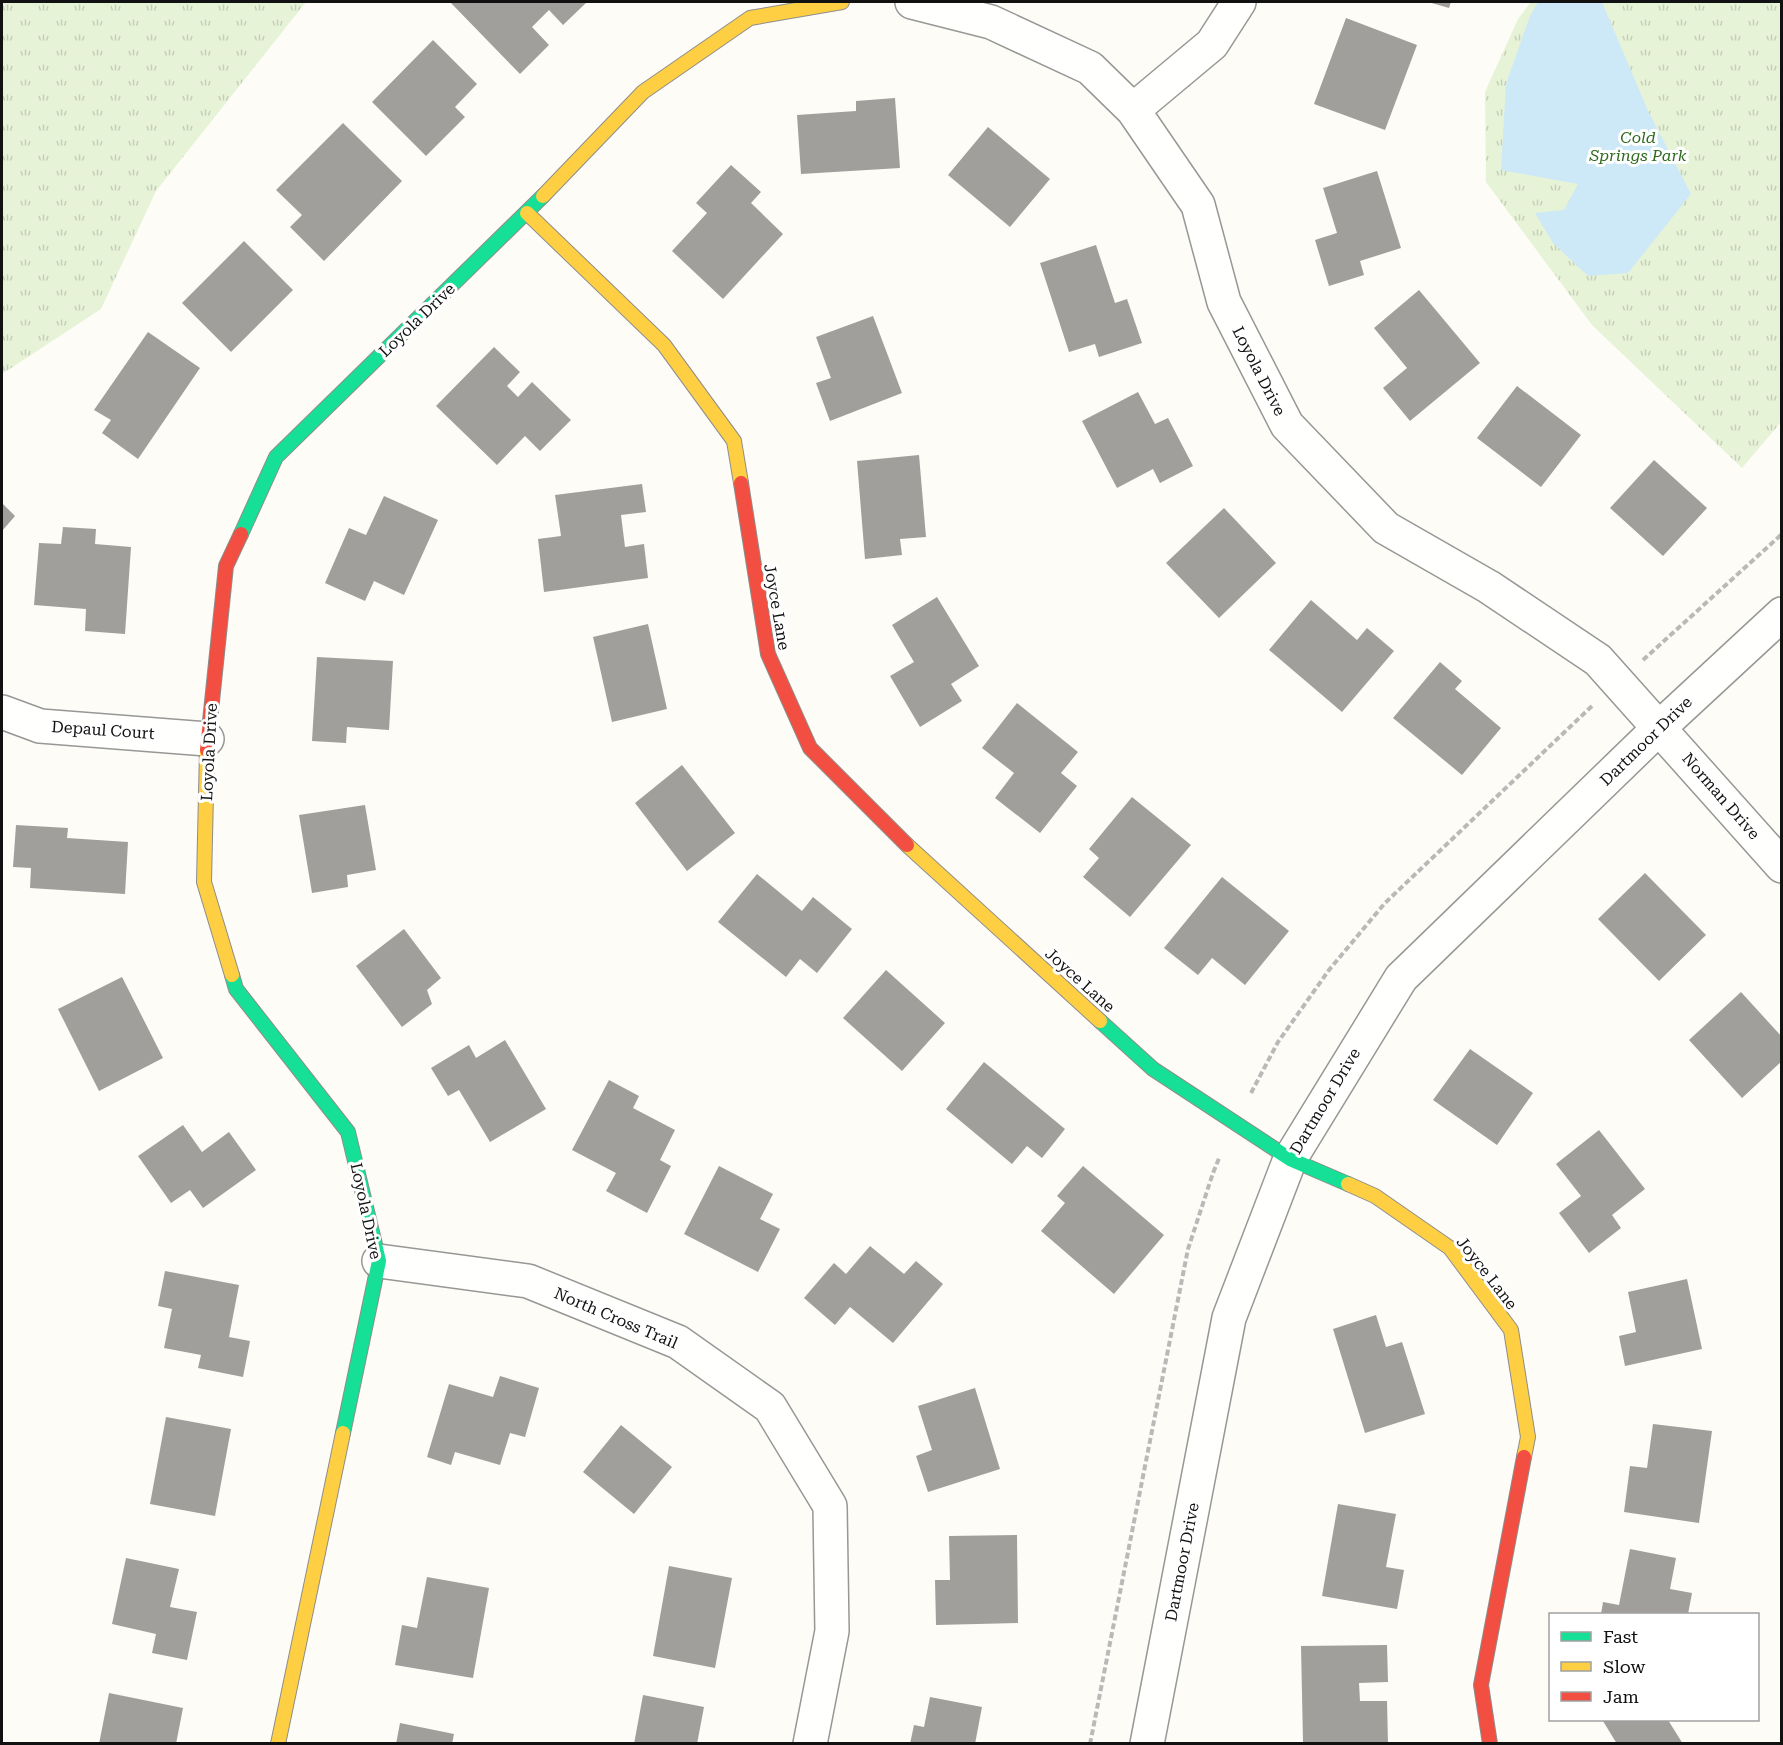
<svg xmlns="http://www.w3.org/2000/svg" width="1783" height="1745" font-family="'Roboto Serif',serif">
<defs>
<pattern id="park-tufts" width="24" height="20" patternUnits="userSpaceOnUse" patternTransform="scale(1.5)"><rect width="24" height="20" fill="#e7f3d7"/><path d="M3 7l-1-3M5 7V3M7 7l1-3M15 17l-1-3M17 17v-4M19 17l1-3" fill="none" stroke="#c5cfb8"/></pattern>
</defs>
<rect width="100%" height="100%" fill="#fdfcf7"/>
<!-- park -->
<path fill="url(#park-tufts)" d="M2,2h304l-150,189 -55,118 -99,65z
M1531,2h250v420l-39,46 -150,-143 -106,-143 -1,-90 33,-73z"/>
<!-- water -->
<path fill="#cde8f7" d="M1538,2h64l46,109 43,83 -63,79 -40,3 -35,-33 -18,-30 29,-3 14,-26 -77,-14 5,-86 24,-68z"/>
<!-- building -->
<path fill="#a19f9c" d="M450,2h137l-24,23 -14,-15 -17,17 17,18 -29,29z
M1428,2h23l-2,6z
M1346,18l71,27 -32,85 -71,-26z
M433,40l44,44 -22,23 10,10 -39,39 -54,-54z
M895,98l5,70 -99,6 -4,-59 59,-4v-10z
M343,123l59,58 -78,80 -34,-34 12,-12 -26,-25z
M988,127l62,52 -40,48 -62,-52z
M731,165l30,27 -10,11 32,31 -60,65 -51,-48 35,-38 -11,-10z
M1377,171l24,77 -41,13 4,14 -35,11 -14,-46 22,-7 -14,-45z
M244,241l49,49 -62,62 -49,-49z
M1096,245l19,58 12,-4 15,44 -43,14 -4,-13 -26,8 -29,-89z
M1419,290l61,73 -70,58 -27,-33 24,-20 -33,-40z
M873,316l29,77 -72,28 -14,-38 15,-5 -15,-41z
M148,332l52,36 -62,91 -36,-26 9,-13 -17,-10z
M494,347l26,25 -13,14 11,11 14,-15 39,38 -31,31 -15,-15 -28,29 -61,-59z
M1517,386l64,49 -40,52 -64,-49z
M1138,392l17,32 13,-6 25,48 -33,17 -7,-14 -36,19 -35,-67z
M919,455l7,82 -26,2 2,16 -37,4 -8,-98z
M1654,460l53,48 -44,48 -53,-48z
M642,484l4,28 -25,3 4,32 19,-3 4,34 -104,14 -6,-53 23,-3 -6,-41z
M384,496l54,24 -34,75 -30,-14 -9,20 -40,-18 24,-55 17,7z
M2,503l13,13 -13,15z
M1224,508l52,55 -57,55 -53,-55z
M63,527l33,2 -1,15 36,3 -6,87 -40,-3 1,-22 -52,-4 5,-62 22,1z
M937,597l42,69 -28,18 11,17 -42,26 -30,-51 24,-14 -22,-37z
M1311,600l46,40 10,-12 27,23 -52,61 -73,-62z
M648,624l19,85 -55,13 -19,-85z
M317,657l76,4 -4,69 -42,-3 -1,16 -34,-2z
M1440,662l22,19 -7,8 46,39 -39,47 -69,-57z
M1017,703l61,49 -17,21 16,13 -37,47 -45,-35 19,-25 -32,-25z
M682,765l53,68 -48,38 -52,-68z
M1132,797l59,48 -61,72 -47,-40 16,-19 -10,-9z
M365,805l11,65 -29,5 1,12 -36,6 -13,-78z
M16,825l52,3 -1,10 61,4 -3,52 -95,-6 1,-20 -18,-1z
M1645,873l61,62 -47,46 -61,-62z
M757,874l45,37 11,-14 39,32 -35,44 -17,-14 -14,18 -68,-55z
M1222,877l67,54 -44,54 -33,-27 -14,17 -34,-27z
M404,929l37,49 -14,12 5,14 -30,23 -46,-61z
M886,970l59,53 -43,48 -59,-53z
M122,977l41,81 -64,33 -41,-82z
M1741,992l41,45v24l-40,37 -53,-58z
M505,1040l41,69 -56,33 -31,-52 -11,6 -17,-28 38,-23 7,13z
M1470,1049l63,44 -36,52 -64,-45z
M984,1062l81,67 -23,29 -15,-12 -15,18 -66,-55z
M609,1080l30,16 -6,12 42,22 -15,30 11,6 -24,47 -41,-22 10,-18 -44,-23z
M183,1125l19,27 27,-20 27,38 -53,38 -13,-18 -19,13 -33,-47z
M1599,1130l46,59 -33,26 9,13 -32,25 -30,-40 22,-17 -25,-32z
M719,1166l54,28 -13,25 20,10 -22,43 -74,-38z
M1083,1166l81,69 -50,59 -73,-63 24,-28 -8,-7z
M870,1246l34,28 12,-13 27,23 -50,59 -43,-36 -15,18 -31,-27 30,-35 12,11z
M165,1271l74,14 -10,52 21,4 -7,36 -45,-9 3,-13 -37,-7 8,-39 -14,-3z
M1687,1279l15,70 -77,17 -6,-30 17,-4 -8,-40z
M1376,1315l10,32 16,-5 23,72 -60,19 -32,-104z
M500,1376l39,12 -14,49 -15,-4 -10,32 -45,-13 -4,13 -24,-8 22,-73 44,13z
M975,1388l25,81 -72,23 -12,-36 16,-6 -14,-44z
M166,1417l65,12 -16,87 -65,-12z
M1653,1424l59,7 -13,92 -75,-11 6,-46 17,2z
M621,1425l51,42 -38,47 -51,-42z
M1338,1504l58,10 -10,53 18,3 -7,39 -75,-13z
M1017,1535l1,88 -82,2 -1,-45h15l-1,-44z
M1630,1549l46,9 -6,31 22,4 -4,21h-87l2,-12 16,3z
M126,1558l53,11 -9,38 27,5 -10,48 -35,-7 4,-19 -44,-10z
M669,1566l63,12 -17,90 -62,-12z
M427,1577l62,11 -16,90 -78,-13 7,-40 15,3z
M1387,1645l1,37 -29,1 1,18h27l1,43 -85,-2 -2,-96z
M109,1693l74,15 -7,36h-77z
M643,1695l61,12 -7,37h-63z
M930,1697l52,10 -7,37h-65l4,-19 10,2z
M1606,1720h62l15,24h-66l-14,-23z
M400,1723l54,11 -2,10h-56z"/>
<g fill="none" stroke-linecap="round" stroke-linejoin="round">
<defs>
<path id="street" d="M912,2l79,20 99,46 43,42 65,95 26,97 63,123 99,103 103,59 109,73 184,206
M1133,110l79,-66 27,-42
M2,712l38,14 167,13
M379,1261l149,20 150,61 92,65 60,99 2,125 -22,113
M1147,1744l82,-426 61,-159 111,-181 259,-251 122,-113"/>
<path id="fast" d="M241,534l35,-77 267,-261
M232,975l4,14 112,143 31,129 -36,172
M1100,1021l53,48 137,90 58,25"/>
<path id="slow" d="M543,196l100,-104 107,-74 92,-16
M527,213l137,132 70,96 7,42
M207,750l-3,132 28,93
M907,845l193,176
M1348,1184l27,12 75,52 61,82 17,107 -4,20
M278,1744l65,-311"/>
<path id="jam" d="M741,483l27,171 42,94 97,97
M207,750l19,-184 15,-32
M1490,1744l-9,-59 43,-228"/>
</defs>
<!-- street casing -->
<use href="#street" stroke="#979795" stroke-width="36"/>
<!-- fast casing -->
<use href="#fast" stroke="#8e8d8b" stroke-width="16"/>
<!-- slow casing -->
<use href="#slow" stroke="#8e8d8b" stroke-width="16"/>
<!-- jam casing -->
<use href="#jam" stroke="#8e8d8b" stroke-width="16"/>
<!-- path -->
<path stroke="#b9b9b8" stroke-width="4" stroke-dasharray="6 3" stroke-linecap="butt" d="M1643,660l139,-126
M1251,1093l27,-51 51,-72 56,-67 208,-198
M1090,1744l98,-495 25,-76 7,-17"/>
<!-- street -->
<use href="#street" stroke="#fffffe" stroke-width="33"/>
<!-- fast -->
<use href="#fast" stroke="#16e098" stroke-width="14"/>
<!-- slow -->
<use href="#slow" stroke="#ffcf43" stroke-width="14"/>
<!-- jam -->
<use href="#jam" stroke="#f24e42" stroke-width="14"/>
</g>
<g text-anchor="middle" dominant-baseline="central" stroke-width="6" stroke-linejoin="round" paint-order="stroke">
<!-- park labels -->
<g font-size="16" font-style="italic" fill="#2f6b1f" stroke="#fff">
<text x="1638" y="137">Cold<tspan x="1638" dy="18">Springs Park</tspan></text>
</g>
<!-- street labels -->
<g font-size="16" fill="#111" stroke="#fff">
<text transform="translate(417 320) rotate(-44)">Loyola Drive</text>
<text transform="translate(1259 371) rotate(63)">Loyola Drive</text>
<text transform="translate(777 607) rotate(80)">Joyce Lane</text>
<text transform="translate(103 730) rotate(4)">Depaul Court</text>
<text transform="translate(1646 741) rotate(-44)">Dartmoor Drive</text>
<text transform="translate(209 752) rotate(-87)">Loyola Drive</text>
<text transform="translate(1721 796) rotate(49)">Norman Drive</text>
<text transform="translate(1080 980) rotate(42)">Joyce Lane</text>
<text transform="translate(1325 1101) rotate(-59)">Dartmoor Drive</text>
<text transform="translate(366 1211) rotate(78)">Loyola Drive</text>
<text transform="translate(1487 1273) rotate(52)">Joyce Lane</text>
<text transform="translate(616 1318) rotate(23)">North Cross Trail</text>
<text transform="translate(1182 1562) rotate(-79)">Dartmoor Drive</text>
</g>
</g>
<!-- border -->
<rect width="1783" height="1745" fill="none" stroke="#111111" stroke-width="6"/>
<!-- legend -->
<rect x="1549" y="1613" width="210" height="108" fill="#ffffff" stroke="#a0a0a0" stroke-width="1.5"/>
<rect x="1561" y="1632" width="30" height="9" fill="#16e098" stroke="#a0a0a0" stroke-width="1.5"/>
<text x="1603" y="1643" font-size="18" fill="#111111">Fast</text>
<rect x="1561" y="1662" width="30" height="9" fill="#ffcf43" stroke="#a0a0a0" stroke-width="1.5"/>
<text x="1603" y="1673" font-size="18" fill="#111111">Slow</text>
<rect x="1561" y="1692" width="30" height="9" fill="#f24e42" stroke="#a0a0a0" stroke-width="1.5"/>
<text x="1603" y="1703" font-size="18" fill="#111111">Jam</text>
</svg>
